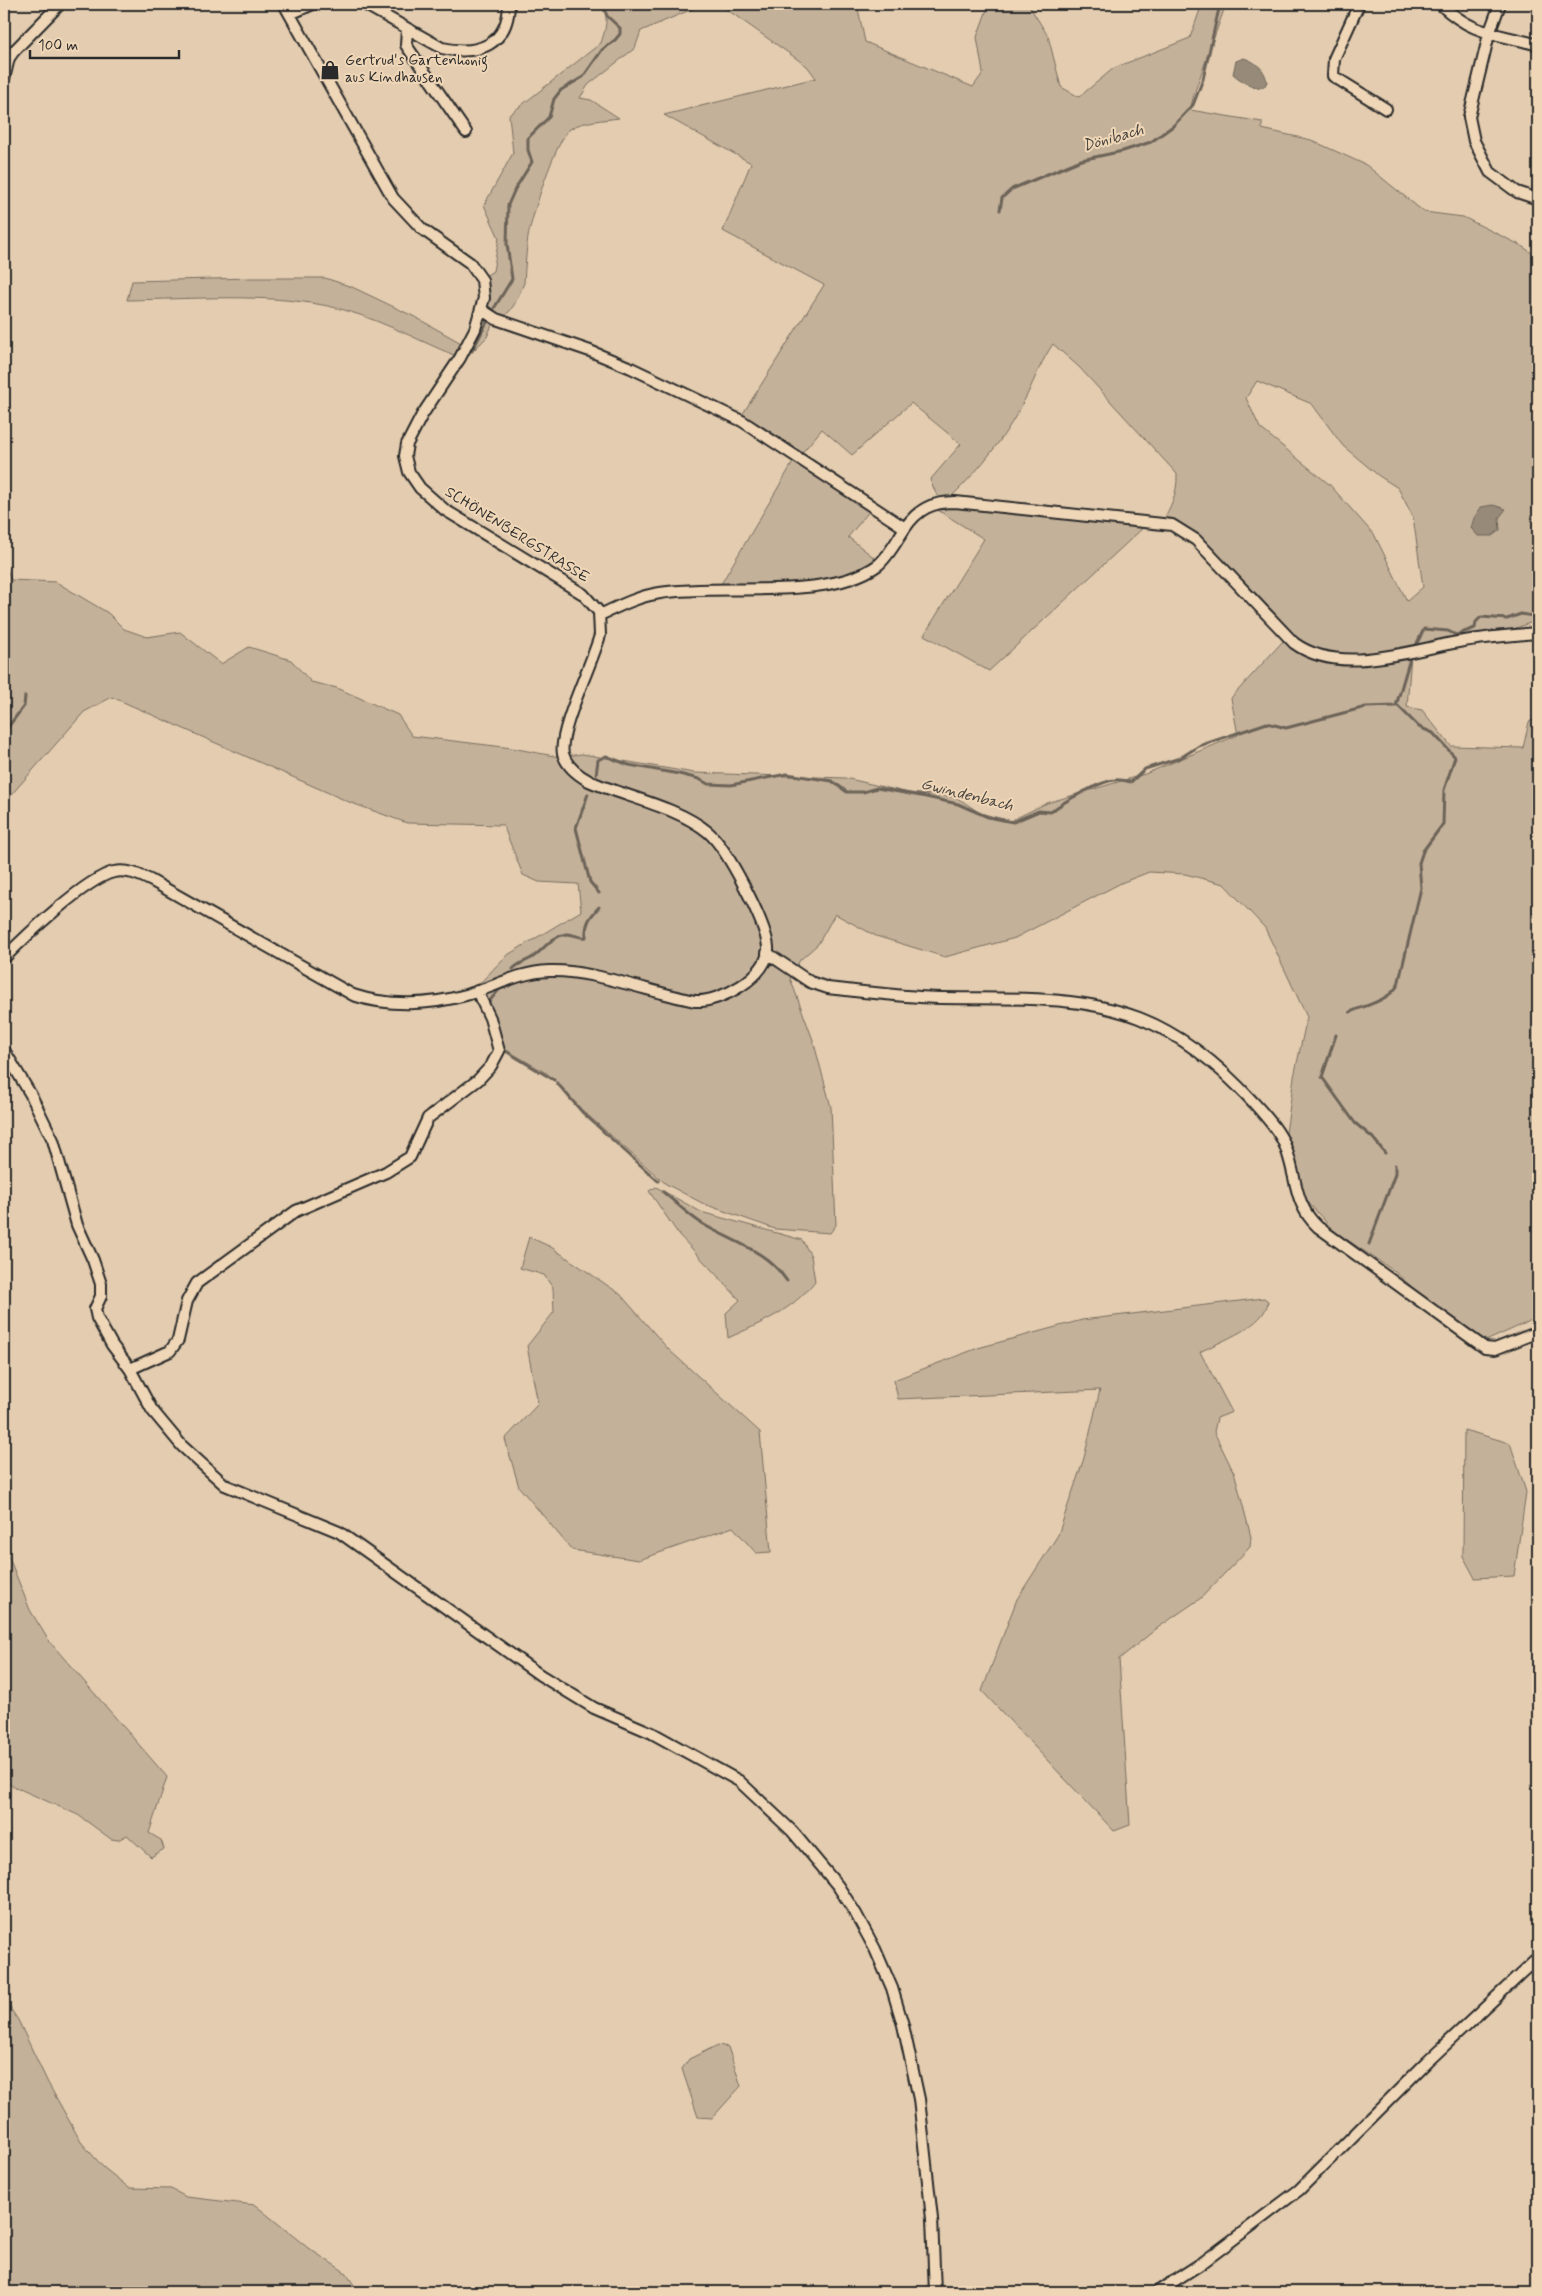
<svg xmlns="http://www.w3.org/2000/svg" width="1542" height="2296" font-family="Mynerve,sans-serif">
<rect width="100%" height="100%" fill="#e3ccaf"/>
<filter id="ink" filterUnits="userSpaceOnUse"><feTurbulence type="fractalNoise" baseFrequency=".02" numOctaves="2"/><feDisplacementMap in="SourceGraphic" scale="10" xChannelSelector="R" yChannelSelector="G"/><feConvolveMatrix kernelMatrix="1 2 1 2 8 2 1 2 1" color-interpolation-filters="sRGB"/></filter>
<g filter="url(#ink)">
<!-- green -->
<path fill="#c4b199" stroke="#786e62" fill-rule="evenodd" d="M601,4h103l-63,27 -6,17 -47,37 -8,13 11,2 28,18c-14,2 -38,3 -49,11 -15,12 -38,87 -42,108 -2,15 -3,31 -4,46 -5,11 -10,27 -20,33l-8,-1 -9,22 -12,12h-7l17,-73 8,-5 6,-33 -15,-33 29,-52 -4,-38 92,-72c4,-13 9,-26 0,-39z
M719,4h138l8,38 108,45 10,-14 -6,-36 12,-33h39l20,32 13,51 18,10 35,-29 76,-30 12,-34h24l-31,87 -5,19 72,12v7l49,11 55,25 58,47 39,5 57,28 18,12v363l-38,14 -89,21 -4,52 15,3 29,36 72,2 6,-26 9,-5v596l-10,9 -51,23 -83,-74 -60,-40 -28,-31 -14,-24 -6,-43 8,-56 13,-60 -42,-89 -41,-44 -39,-10 -36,-2 -28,11 -106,55 -70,19 -69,-21 -41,-22 -17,30 -18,16 -10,18 23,62 18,67 5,118 -6,8 -55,-4 -71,-25 -38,-20 -84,-74 -34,-36 -45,-26 -22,-66 25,-26 75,-45 -3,-27 -39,-2 -16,-7 -20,-50 -96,-2 -58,-21 -237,-105 -28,15 -80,91v-242l7,19 45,2 52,31 16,16 23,8 33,-5 41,32 28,-17 42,13 20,22 26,6 61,27 14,21 100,12 47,9 23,-3 112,19 151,5 64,15 47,4 24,16 30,8 37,-18 98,-29 93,-39 -7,-37 53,-58 -89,-96 -16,-11 -19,-6c9,-18 18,-32 17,-53l-98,-107 -26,-23c-11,16 -18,34 -26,51 -19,39 -46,73 -76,102l194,29 -156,145 -65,-36 60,-96 -51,-32 6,-7 -9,-20 31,-36 -50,-41 -59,52 -30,-26 -21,25 75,49 -28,34 33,26 -38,19 -128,12 80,-135 -58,-36 87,-138 -101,-54 28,-68 -87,-48 152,-37 -9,-12zM1257,381l55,23 31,42 36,30 19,12 15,29 10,70 -16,14 -32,-65 -45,-51 -70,-57 -14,-30z
M252,278h73l27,9 63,30 48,27 -7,12c-41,-17 -84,-41 -128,-50 -65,-13 -135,-7 -201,-6l5,-19z
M656,1187l45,25 101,28 9,16 4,25c-23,30 -54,42 -87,57l-2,-25 14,-13 -61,-65 -30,-44z
M529,1237l22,10 69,47 49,56 91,82 11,120 -15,1 -23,-26 -94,33 -67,-10 -53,-63 -14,-48 33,-35 -11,-58 27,-34 -1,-24 -9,-13 -24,-7z
M1264,1298l4,3c-2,25 -48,40 -68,51l32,60 -15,6 -3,14 21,43 16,62 -1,10 -49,51 -45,31 -37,30 11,166 -16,6 -132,-140 35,-92 41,-64 26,-77 16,-68 -202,9 -4,-19 84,-32 104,-28z
M1464,1430l46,13 16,49 -12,84 -39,2 -12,-22z
M4,1545l26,65 19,31 118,136 -18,56 12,7 3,9 -13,8 -24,-22 -9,5 -7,-1 -33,-24 -74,-33z
M4,1999l14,21 30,63 33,59 22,25 26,21 42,1 15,8 69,8 53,43 37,24 14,20h-355z
M718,2045l10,2 13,39 -29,32 -14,-1 -16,-48 7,-10z"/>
<!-- water -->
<path fill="#988a78" stroke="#6c6459" d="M1244,58c12,4 21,11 23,24l-3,5c-11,2 -23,-6 -31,-13l3,-13z
M1493,505l13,4 -7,9 1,12 -8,6h-14l-7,-8 3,-10 7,-11z"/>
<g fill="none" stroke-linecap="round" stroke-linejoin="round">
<!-- stream -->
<path stroke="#6c6459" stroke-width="3" d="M1000,210l2,-12 10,-9 69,-29 42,-9 28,-9 22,-16 20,-21 10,-26 17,-75
M493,310l19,-31 -5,-35 1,-39 7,-16 17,-27 -4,-12v-12l21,-21 5,-18 7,-9 22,-13 19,-27 13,-10 5,-6v-6l-13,-12 -5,-12
M472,351l16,-31
M1417,643l7,-14 24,2 8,4 19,-7 1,-6 5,-5 26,2 14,-5 12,2 5,-3
M4,750l3,-5 -2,-14 19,-25 1,-10
M596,775l2,-15 8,-4 23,9 50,9 20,5 9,5 23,1 56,-11 45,7 15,11h16l14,-4 49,9 32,7 30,13 25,5 26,-11 12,1c11,-10 50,-31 64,-32 5,-1 11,1 16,2l14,-13 35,-11 19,-12 68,-23 19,5 80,-21 30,-1 15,-51
M588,794l-12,34 14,54 9,11
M513,969c7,-7 13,-7 20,-12 11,-8 19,-21 33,-23 7,-1 13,5 20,3 -1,-14 4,-20 13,-30
M487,1004l15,-18
M1350,1012c17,-7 38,-11 48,-27l23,-97 -2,-25 4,-12 20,-27 1,-34 11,-33 -22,-24 -14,-6 -22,-22
M1336,1035l-14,42 33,46 18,15 12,15
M504,1050l50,30
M557,1083l26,30 75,68
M663,1192c14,11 27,25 43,34 30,17 61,25 81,55
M1369,1244l26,-70v-9"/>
<defs>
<path id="minor" d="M364,4l78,44c36,8 66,-3 67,-44
M1359,4l-25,55 -1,17 53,33
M1440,4c36,33 55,28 98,41
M1500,4l-11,30 -20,83 5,24 16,31 27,20 21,7
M290,14l23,-10
M407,29l-1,16 60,87
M4,79l5,-21 5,-7 46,-47
M482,310l14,9 94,32 41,17 111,53 163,107c-8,12 -16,28 -27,37 -51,37 -157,18 -218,28 -21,3 -41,13 -60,22
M905,528c13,-19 27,-26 50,-26l217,23 24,15 98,103c45,33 114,8 164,-1 27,-5 53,-7 80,-9
M767,953l43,29 18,6c37,4 75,9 113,10 65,1 136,-4 198,20 44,17 83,50 114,84 11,12 23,25 30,39 14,29 9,63 35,86l167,121 10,1 43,-17
M4,958c21,-21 82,-80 110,-86 13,-3 26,3 38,9l201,114c36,12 77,10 113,0 29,-8 53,-23 83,-24 41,-2 104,22 146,30 24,2 75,-25 73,-54 -2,-24 -41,-99 -60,-115 -30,-25 -82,-35 -119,-51 -11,-6 -22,-14 -26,-27 -5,-23 30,-92 37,-119l-1,-23 -16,-18 -138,-84 -25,-22 -11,-16 -4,-16 2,-12 15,-29 38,-57 15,-29 9,-31 -2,-18 -12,-17 -48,-34 -29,-31 -109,-194
M477,991l13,27 9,33 -8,15 -13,14 -50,38 -18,39 -24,15 -90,39 -99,72 -10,18 -9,39 -8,11 -40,18 22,41 30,36 43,39 114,47 201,143 54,33 58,25 87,48 53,50 46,55 18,28 19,35 17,39 11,37 16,74 13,120 3,73
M4,1050l27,45 22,45 24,85 16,35 8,24v12l-6,13 2,9 15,27 18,24
M1157,2292l45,-29 97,-73 128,-128 111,-104"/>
</defs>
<!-- minor casing -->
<use href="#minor" stroke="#2b2b2b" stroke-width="14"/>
<!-- minor -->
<use href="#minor" stroke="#efd6b7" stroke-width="10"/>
</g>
</g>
<!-- icons -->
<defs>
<symbol id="shop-bare" viewBox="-9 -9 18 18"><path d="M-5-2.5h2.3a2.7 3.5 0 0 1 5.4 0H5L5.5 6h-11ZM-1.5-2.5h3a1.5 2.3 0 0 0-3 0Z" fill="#2b2b2b" stroke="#efd6b7" stroke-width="2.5" paint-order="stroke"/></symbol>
</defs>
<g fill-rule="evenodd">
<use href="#shop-bare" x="316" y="56" width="28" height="28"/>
</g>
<g text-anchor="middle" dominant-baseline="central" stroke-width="4" stroke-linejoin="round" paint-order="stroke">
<!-- poi labels -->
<g font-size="15" fill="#2b2b2b" stroke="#efd6b7" text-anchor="start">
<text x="345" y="61">Gertrud's Gartenhonig<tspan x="345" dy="17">aus Kindhausen</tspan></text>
</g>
<!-- street labels -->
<g font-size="15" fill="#2b2b2b" stroke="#efd6b7">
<text transform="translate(517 535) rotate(32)">SCHÖNENBERGSTRASSE</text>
</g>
<!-- water labels -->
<g font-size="16" font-style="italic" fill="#46433e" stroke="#efd6b7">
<text transform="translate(1113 138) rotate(-16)">Dönibach</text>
<text transform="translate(967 795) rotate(14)">Gwindenbach</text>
</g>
</g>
<!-- margin -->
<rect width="1542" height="2296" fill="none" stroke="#efd6b7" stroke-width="20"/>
<rect x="10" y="10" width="1522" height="2276" fill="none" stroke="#2b2b2b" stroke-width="2" filter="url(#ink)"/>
<!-- scale -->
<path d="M30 50v8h149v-8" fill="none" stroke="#2b2b2b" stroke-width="2.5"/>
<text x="38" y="50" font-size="15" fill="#2b2b2b" stroke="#efd6b7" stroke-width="4" paint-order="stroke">100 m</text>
</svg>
